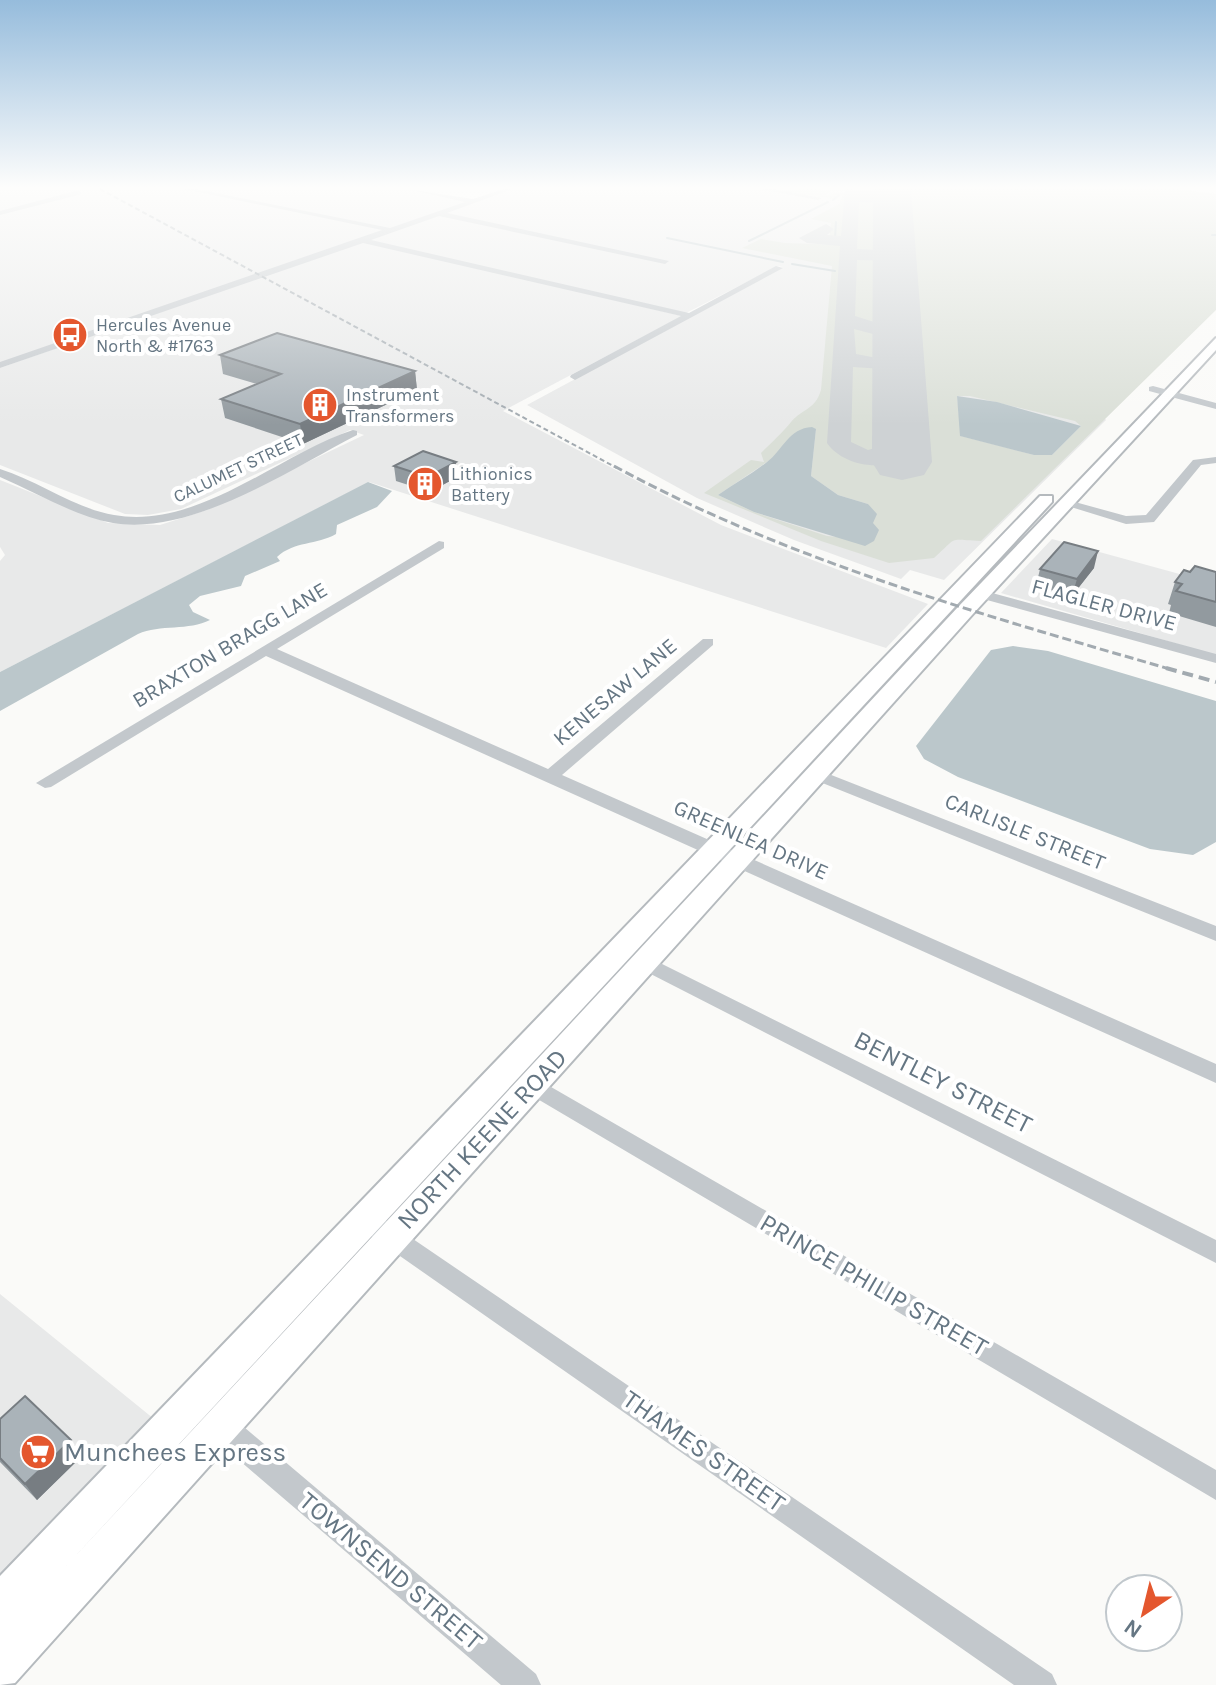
<svg xmlns="http://www.w3.org/2000/svg" width="1216" height="1685" font-family="Karla,sans-serif">
<rect width="100%" height="100%" fill="#fafaf8"/>
<!-- built -->
<path fill="#e8e9e9" d="M0,189h404l66,12 -81,28 -177,-36 173,37 -385,133v-149l81,-22 -81,20z
M514,189h244l72,12 -61,-12h160l177,231 -162,160 -34,-10 -9,9 -107,-39 -97,-42 -170,-93 256,-138 -5,-1 -92,47 -320,-73 73,-25 229,47 -225,-49z
M361,241l321,75 -179,95 218,114 207,79 -42,44 -517,-166 -369,190v-111l5,-6 -5,-8v-67l108,43 52,2 47,-15 157,-75 -14,-5 -169,79 -33,6 -23,-1 -125,-49v-97z
M1052,539l164,45v71l-215,-62z
M0,1294l159,129 -159,166z"/>
<!-- green -->
<path fill="#dadfd7" fill-rule="evenodd" d="M817,189l14,2 -7,5 16,-4 8,3 -4,44h-15l2,-16 -20,-4 28,-15 4,-9 -9,4 -57,-9z
M902,189h276l38,5v116l-235,231c-35,-1 -21,-6 -47,17l-45,5 -68,-22 -117,-48 47,-33 13,2 -3,-9c9,-9 22,-21 30,-31 12,-14 24,-12 30,-32l11,-124 -90,-18 19,-9 24,4 59,2 -11,200c16,21 63,19 86,18zM957,396h13l105,25 6,5 -29,29h-18l-73,-19zM816,429l-5,47 27,19 30,9 5,19 -35,14 -11,-1 -73,-24 -36,-17z
M865,199l17,3 1,48 -3,2 -27,-2 3,-50z
M871,258l12,3 1,60 -17,4 -17,-6 3,-60z
M849,327l35,5v27l-14,3 -21,-8z
M849,363l35,5 1,82 -3,3 -26,-1 -10,-8z"/>
<!-- water -->
<path fill="#bbc7cb" d="M957,396l40,6 84,24 -29,29h-18l-74,-19z
M812,427l4,2 -5,47 27,19 30,9 9,10 -4,9 6,7 -5,11 -9,5 -111,-34 -36,-17c16,-11 34,-21 49,-33 15,-11 22,-34 45,-35z
M368,482l24,9 -15,16 -40,18 -1,9c-19,11 -42,7 -59,23l3,4 -35,15 -4,10 -41,10 -11,9 4,7 17,8c-21,11 -50,4 -72,14l-138,77v-39z
M1013,646l35,5 168,50v141l-23,13 -43,-6 -192,-72 -34,-18 -8,-13 75,-96z"/>
<g fill="none" stroke-linecap="round" stroke-linejoin="round">
<!-- stream -->
<path stroke="#bbc7cb" stroke-width="2" d="M833,200l6,-5
M1212,235h4
M667,238l116,24
M835,239l1,-17
M749,241l79,-39
M792,264l43,7"/>
<!-- taxiway -->
<path fill="#ced2d4" fill-rule="evenodd" d="M845,189l47,4 8,5 -8,5 -33,-1 -2,47 38,2 9,5 -9,5 -38,-1 -2,56 19,6 23,-6 10,6 -3,4 -31,8 -19,-5 2,25 21,4 21,-6 11,6 -25,11 -31,-2 -2,75 17,8 33,-9 12,7c-19,27 -69,20 -86,-5l13,-197 -33,-3 -8,-5 27,-14 8,5 -7,6 14,1z"/>
<!-- runway -->
<path fill="#ced2d4" fill-rule="evenodd" d="M873,189h38l21,273 -8,13 -22,5 -22,-5 -8,-13z"/>
<defs>
<path id="major" d="M1216,338v12l-244,265 -957,1068 -15,2v-109l1040,-1080h12v6l-986,1064 892,-959z"/>
</defs>
<!-- major casing -->
<use href="#major" stroke="#b5babe" stroke-width="4"/>
<!-- minor -->
<path fill="#c3c8cc" fill-rule="evenodd" d="M184,189h12l194,39 75,-26 -58,-13 66,10 31,-10h9l-66,24 222,48 -4,3 -226,-48 -68,24 318,73 87,-47 7,2 -208,112 -5,-3 1,-2 110,-59 -318,-73 -363,125v-6l382,-132z
M760,189h15l47,9 -4,2z
M79,190l3,4 -82,21v-4z
M1153,386l63,17v6l-67,-18v-4z
M353,430l4,1v4c-68,35 -165,101 -244,88 -39,-7 -76,-30 -113,-46v-8c39,12 73,39 114,46 84,15 165,-61 239,-85z
M1216,457v6l-15,2 -47,57 -28,2 -68,-21 6,-4 62,17 20,-1 47,-55z
M439,541l5,1v6l-167,101 271,120 155,-130h10v6l-151,130 654,289v19l-950,-427 -215,131 -6,1 -9,-5z
M981,590l235,64v9l-240,-66v-6z
M816,769l400,157v15l-406,-163 -2,-4z
M644,955l572,285v23l-579,-296 -3,-5 3,-5z
M532,1076l684,394v30l-692,-409 -3,-6 3,-6z
M366,1207l686,467 5,11h-43l-657,-459 -3,-8 3,-8z
M221,1412l10,4 305,258 5,11h-40l-290,-249 -4,-10 4,-10z"/>
<!-- major -->
<use href="#major" fill="#fff" fill-rule="evenodd"/>
<!-- rail-far2 -->
<path stroke="#a2aab0" stroke-width="2" stroke-dasharray="5 3" stroke-linecap="butt" d="M100,189l517,279"/>
<!-- rail-far1 -->
<path stroke="#a2aab0" stroke-width="3" stroke-dasharray="9 4" stroke-linecap="butt" d="M614,466c175,95 369,149 559,204"/>
<!-- rail -->
<path stroke="#a2aab0" stroke-width="4" stroke-dasharray="11 6" stroke-linecap="butt" d="M1166,668l50,14"/>
</g>
<!-- wall -->
<path fill="#929a9f" d="M220,355l195,16 2,19 -114,54 -78,-26 -4,-19 36,-15 -34,-10z
M394,466l63,11 -27,15 -34,-11z
M1094,568l-22,28 -36,-10 4,-17z
M1216,572v55l-47,-14 2,-8 -3,-1 7,-22z
M0,1419l81,38 -44,43 -37,-38z"/>
<!-- shaded-wall -->
<path fill="#777d82" d="M415,371l2,19 -114,54 -3,-20z
M456,462l1,15 -27,15 -2,-15z
M1098,551l-4,17 -22,28 5,-17z
M71,1440l10,17 -44,43 -12,-16z"/>
<!-- building -->
<path fill="#aab3b9" stroke="#777d82" stroke-width="2" d="M277,333l138,38 -115,53 -79,-25 60,-25 -61,-19z
M423,451l33,11 -28,15 -34,-11z
M1064,542l34,9 -21,28 -37,-10z
M1195,566l21,6v30l-40,-11 6,-7 -7,-2 9,-12 6,2z
M25,1396l46,44 -46,44 -25,-26v-39z"/>
<!-- sky -->
<linearGradient id="sky" x2="0" y2="1"><stop stop-color="#96bcdc"/><stop offset="0.44" stop-color="#fdfdfc"/><stop offset="1" stop-color="#fdfdfc" stop-opacity="0"/></linearGradient>
<rect width="1216" height="425" fill="url(#sky)"/>
<!-- icons -->
<defs>
<symbol id="bus-disc" viewBox="-11 -11 22 22"><circle r="9.5" fill="#e4572e" stroke="#fff"/><path d="M-5-6H5V4H4V6H2V4H-2V6H-4V4H-5ZM-3.5-4V0h7V-4ZM-3.5 1.2v1.5H-2V1.2ZM2 1.2v1.5H3.5V1.2Z" fill="#fff"/></symbol>
<symbol id="building-disc" viewBox="-11 -11 22 22"><circle r="9.5" fill="#e4572e" stroke="#fff"/><path d="M-4-6H4V6H1V3H-1V6H-4ZM-2.5-4.3h1.7v1.8h-1.7ZM.8-4.3h1.7v1.8H.8ZM-2.5-1h1.7V.8h-1.7ZM.8-1h1.7V.8H.8Z" fill="#fff"/></symbol>
<symbol id="supermarket-disc" viewBox="-11 -11 22 22"><circle r="9.5" fill="#e4572e" stroke="#fff"/><path d="M-6-5.5h2.5l.6 2H6L4.5 2H-2.5L-4.4-4H-6ZM-1.5 3.2a1.3 1.3 0 1 0 .1 0ZM3 3.2a1.3 1.3 0 1 0 .1 0Z" fill="#fff"/></symbol>
</defs>
<g fill-rule="evenodd">
<use href="#bus-disc" x="50" y="315" width="40" height="40"/>
<use href="#building-disc" x="300" y="385" width="40" height="40"/>
<use href="#building-disc" x="405" y="464" width="40" height="40"/>
<use href="#supermarket-disc" x="18" y="1432" width="40" height="40"/>
</g>
<g text-anchor="middle" dominant-baseline="central" stroke-width="8" stroke-linejoin="round" paint-order="stroke">
<!-- far-poi labels -->
<g font-size="18" fill="#657683" stroke="#fff" text-anchor="start">
<text x="96" y="325">Hercules Avenue<tspan x="96" dy="21">North &amp; #1763</tspan></text>
<text x="346" y="395">Instrument<tspan x="346" dy="21">Transformers</tspan></text>
<text x="451" y="474">Lithionics<tspan x="451" dy="21">Battery</tspan></text>
</g>
<!-- far-street labels -->
<g font-size="18" fill="#657683" stroke="#fff">
<text transform="translate(238 468) rotate(-25)">CALUMET STREET</text>
</g>
<!-- street labels -->
<g font-size="22" fill="#657683" stroke="#fff">
<text transform="translate(1104 605) rotate(15)">FLAGLER DRIVE</text>
<text transform="translate(230 645) rotate(-31)">BRAXTON BRAGG LANE</text>
<text transform="translate(615 692) rotate(-40)">KENESAW LANE</text>
<text transform="translate(1025 832) rotate(22)">CARLISLE STREET</text>
<text transform="translate(751 840) rotate(24)">GREENLEA DRIVE</text>
</g>
<!-- near-street labels -->
<g font-size="26" fill="#657683" stroke="#fff">
<text transform="translate(943 1082) rotate(27)">BENTLEY STREET</text>
<text transform="translate(482 1139) rotate(-47)">NORTH KEENE ROAD</text>
<text transform="translate(874 1285) rotate(30)">PRINCE PHILIP STREET</text>
<text transform="translate(704 1451) rotate(35)">THAMES STREET</text>
<text transform="translate(391 1571) rotate(40)">TOWNSEND STREET</text>
</g>
<!-- near-poi labels -->
<g font-size="26" fill="#657683" stroke="#fff" text-anchor="start">
<text x="64" y="1452">Munchees Express</text>
</g>
</g>
<!-- north arrow -->
<g transform="translate(1144 1613) rotate(215)"><circle r="38" fill="#ffffff" stroke="#c1c8cd" stroke-width="2"/>
<path d="M0-6L14 30L0 20L-14 30Z" fill="#e4572e"/>
<text y="-12" font-size="22" font-weight="bold" text-anchor="middle" fill="#657683">N</text>
</g>
</svg>
